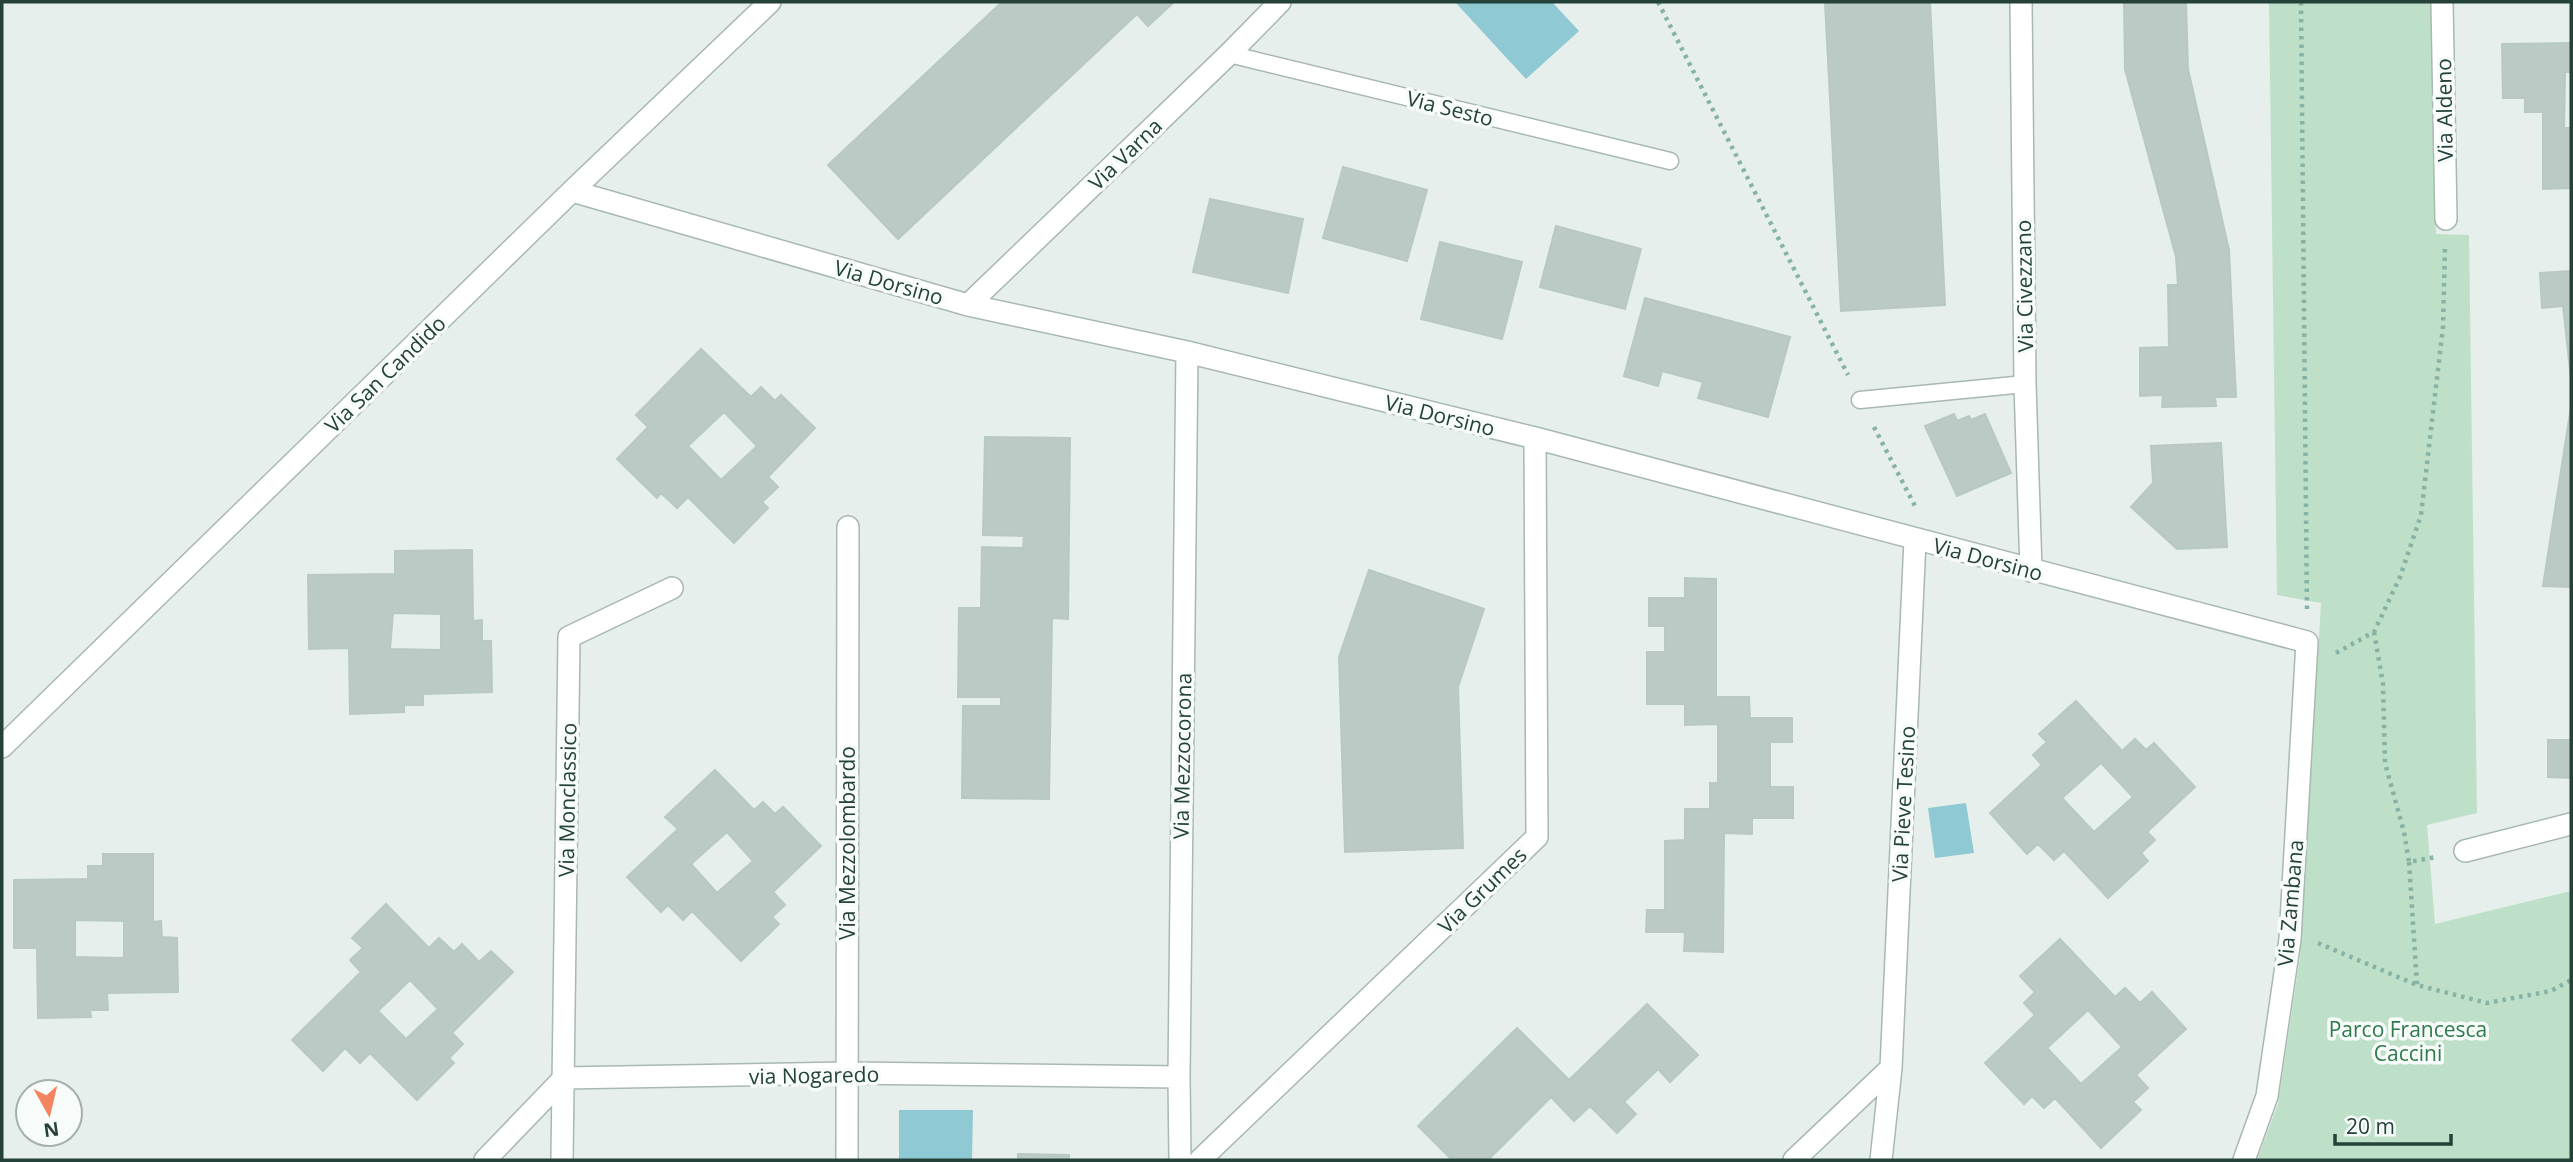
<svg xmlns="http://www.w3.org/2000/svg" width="2573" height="1162" font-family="'Open Sans',sans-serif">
<rect width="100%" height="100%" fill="#e6efeb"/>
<!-- green -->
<path fill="#bfe0c8" d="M2269,2h163l4,232 33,1 8,578 -50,12 8,99 136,-33v269h-314l21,-56 22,-147 21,-354 -44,-8z"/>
<!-- water -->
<path fill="#8ec9d4" d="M1455,2h97l27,29 -53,48z
M1966,803l8,50 -39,5 -7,-50z
M899,1110h74l-1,50h-73z"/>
<!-- building -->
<path fill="#bbcac4" stroke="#b8c9c2" stroke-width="2" fill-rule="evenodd" d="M1002,2h172l-26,24 -11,-12 -239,225 -70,-74z
M1825,2h105l15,303 -104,6z
M2124,2h62l2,67 41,181 7,147h-21l1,9 -54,1 1,-12 -23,1v-48l29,-1 -1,-62h10l-2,-28 -51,-188z
M2571,43v29h-6l-1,56h7v60l-28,1v-77h-18v-14h-22l-1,-54z
M1343,167l84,23 -20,71 -84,-23z
M1210,199l93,20 -15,74 -95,-21z
M1556,226l85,23 -16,60 -85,-22z
M1440,242l82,20 -20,77 -81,-20z
M2571,271v108l-8,-73 -21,2 -2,-35z
M1645,298l145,39 -22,80 -70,-19 5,-16 -41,-11 -4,15 -34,-10z
M701,349l50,48 10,-10 14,14 6,-6 34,33 -47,49 10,10 -16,15 6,6 -34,35 -46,-46 -11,11 -16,-15 -4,5 -40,-39 31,-32 -12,-12zM724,412l33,34 -36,34 -33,-34z
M2571,407v236v-56l-28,-1z
M1954,414l3,7 12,-5 2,4 14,-6 26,59 -54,23 -32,-70z
M985,437l85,1 -2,181 -16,-1 -3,181 -87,-1 1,-92h38v-9h-43l1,-89h22l1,-61 41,1 1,-12 -41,-1z
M2221,443l6,104 -50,2 -46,-42 22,-24 -2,-37z
M472,550l1,71 9,-1v21h9l1,51 -69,2v11h-19v7l-54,2 -1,-66 -40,1 -1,-74 87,-1v-23zM393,613l48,1v36l-51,-1z
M1369,570l115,39 -26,78 5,161 -118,4 -6,-195z
M1685,578l31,1v118h33l1,21h42v24h-22v45h23v31h-41v16l-28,-1 -1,119 -39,-1 1,-19h-39l1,-22h18v-69l20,-1v-31h25v-26h8v-59l-33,1v-21h-38v-52h18v-26h-16v-28h36z
M2076,701l46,50 13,-12 11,11 8,-7 41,44 -48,45 8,8 -14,13 7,8 -40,37 -44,-47 -10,9 -16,-16 -11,10 -37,-41 52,-48 -9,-10 14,-13 -8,-8zM2101,763l32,34 -39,35 -32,-34z
M2548,740h23v38l-23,-1z
M715,770l39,40 9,-8 12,12 8,-7 38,39 -48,46 12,13 -13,12 7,7 -38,37 -49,-50 -9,9 -15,-15 -7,7 -34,-35 51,-48 -13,-12zM727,832l26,29 -36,32 -26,-29z
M103,854h50v68l8,-1 1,16 15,1 1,54 -71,1 1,17h-18l1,7 -53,1 -1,-70h-23v-68l74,-1v-13h15zM75,920l49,1v37l-49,-1z
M386,904l43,44 10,-10 15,14 8,-8 17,18 12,-11 22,21 -61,61 11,11 -14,14 5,5 -37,37 -47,-47 -10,10 -15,-15 -22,23 -31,-31 69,-68 -11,-12 13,-12 -11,-10zM410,980l28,29 -32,30 -28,-28z
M2060,939l55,58 10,-9 15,15 12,-11 34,37 -50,46 12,13 -15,14 8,8 -40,38 -46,-50 -11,10 -12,-12 -8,8 -39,-41 50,-48 -11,-12 11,-11 -15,-16zM2088,1010l34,37 -41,37 -34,-36z
M1647,1004l51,51 -28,27 -12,-13 -34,33 12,12 -19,19 -27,-27 -16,15 -23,-24 -61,61 2,2h-40l-34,-34 99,-98 52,52z
M1018,1154l51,1v5h-51z"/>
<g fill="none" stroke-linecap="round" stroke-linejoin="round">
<defs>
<path id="service" d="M1229,54l441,107
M1860,400l165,-16"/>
<path id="minor" d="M2021,2l4,382 6,187
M2442,2l4,217
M572,191l396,114 219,47 348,86 772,204 -17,297 -23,157 -23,64
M968,305l261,-251 51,-52
M2,747l570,-556 198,-189
M2465,851l106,-27
M485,1160l79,-82 283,-5 332,4
M562,1160l7,-523 103,-49
M847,1160l1,-633
M1180,1160l-1,-83 8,-725
M1200,1160l337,-323 -2,-399
M1794,1160l97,-92
M1881,1160l10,-92 24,-528"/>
</defs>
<!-- service casing -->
<use href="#service" stroke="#a8b8b2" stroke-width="19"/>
<!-- minor casing -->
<use href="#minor" stroke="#a8b8b2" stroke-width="24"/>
<!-- path -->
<path stroke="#86b3a5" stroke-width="4.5" stroke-dasharray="3.5 5" stroke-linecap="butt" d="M1658,2l190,373
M2301,2l6,611
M1874,427l41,79
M2374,632l9,52 2,79 19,69 5,30 27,-5
M2336,653l38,-21 26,-55 21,-62 22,-188 2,-80
M2409,862l8,123
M2318,943l99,42 70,18 64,-12 20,-11"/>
<!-- service -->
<use href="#service" stroke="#fff" stroke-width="16"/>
<!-- minor -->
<use href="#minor" stroke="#fff" stroke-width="21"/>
</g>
<g text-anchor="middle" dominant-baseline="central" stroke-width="7" stroke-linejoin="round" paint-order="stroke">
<!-- street labels -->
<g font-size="21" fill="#24423a" stroke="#f7fbf9">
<text transform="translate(1450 108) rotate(14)">Via Sesto</text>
<text transform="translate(2444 110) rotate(-91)">Via Aldeno</text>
<text transform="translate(1125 154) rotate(-44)">Via Varna</text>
<text transform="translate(889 282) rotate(16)">Via Dorsino</text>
<text transform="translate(2024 286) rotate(-91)">Via Civezzano</text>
<text transform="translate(385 374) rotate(-44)">Via San Candido</text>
<text transform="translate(1440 415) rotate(14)">Via Dorsino</text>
<text transform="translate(1988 559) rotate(15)">Via Dorsino</text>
<text transform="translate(1182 756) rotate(-89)">Via Mezzocorona</text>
<text transform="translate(567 800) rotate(-89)">Via Monclassico</text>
<text transform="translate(1903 804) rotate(-87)">Via Pieve Tesino</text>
<text transform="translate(847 843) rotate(-90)">Via Mezzolombardo</text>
<text transform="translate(1482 890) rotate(-44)">Via Grumes</text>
<text transform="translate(2290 903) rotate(-85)">Via Zambana</text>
<text transform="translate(814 1075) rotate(-1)">via Nogaredo</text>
</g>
<!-- park labels -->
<g font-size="21" fill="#2d7a4b" stroke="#f7fbf9">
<text x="2408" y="1029">Parco Francesca<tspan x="2408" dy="24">Caccini</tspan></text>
</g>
</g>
<!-- border -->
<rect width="2573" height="1162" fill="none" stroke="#24423a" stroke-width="7"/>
<!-- north arrow -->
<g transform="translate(49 1113) rotate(172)"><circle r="33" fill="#f7fbf9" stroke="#a3b1ad" stroke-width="2"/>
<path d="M0-5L12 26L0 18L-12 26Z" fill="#f4845f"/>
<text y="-10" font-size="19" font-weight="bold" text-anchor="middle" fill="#24423a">N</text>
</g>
<!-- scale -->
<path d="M2335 1134v10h116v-10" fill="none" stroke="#24423a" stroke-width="3.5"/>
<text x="2346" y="1134" font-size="21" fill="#24423a" stroke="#f7fbf9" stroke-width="5" paint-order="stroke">20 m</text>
</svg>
